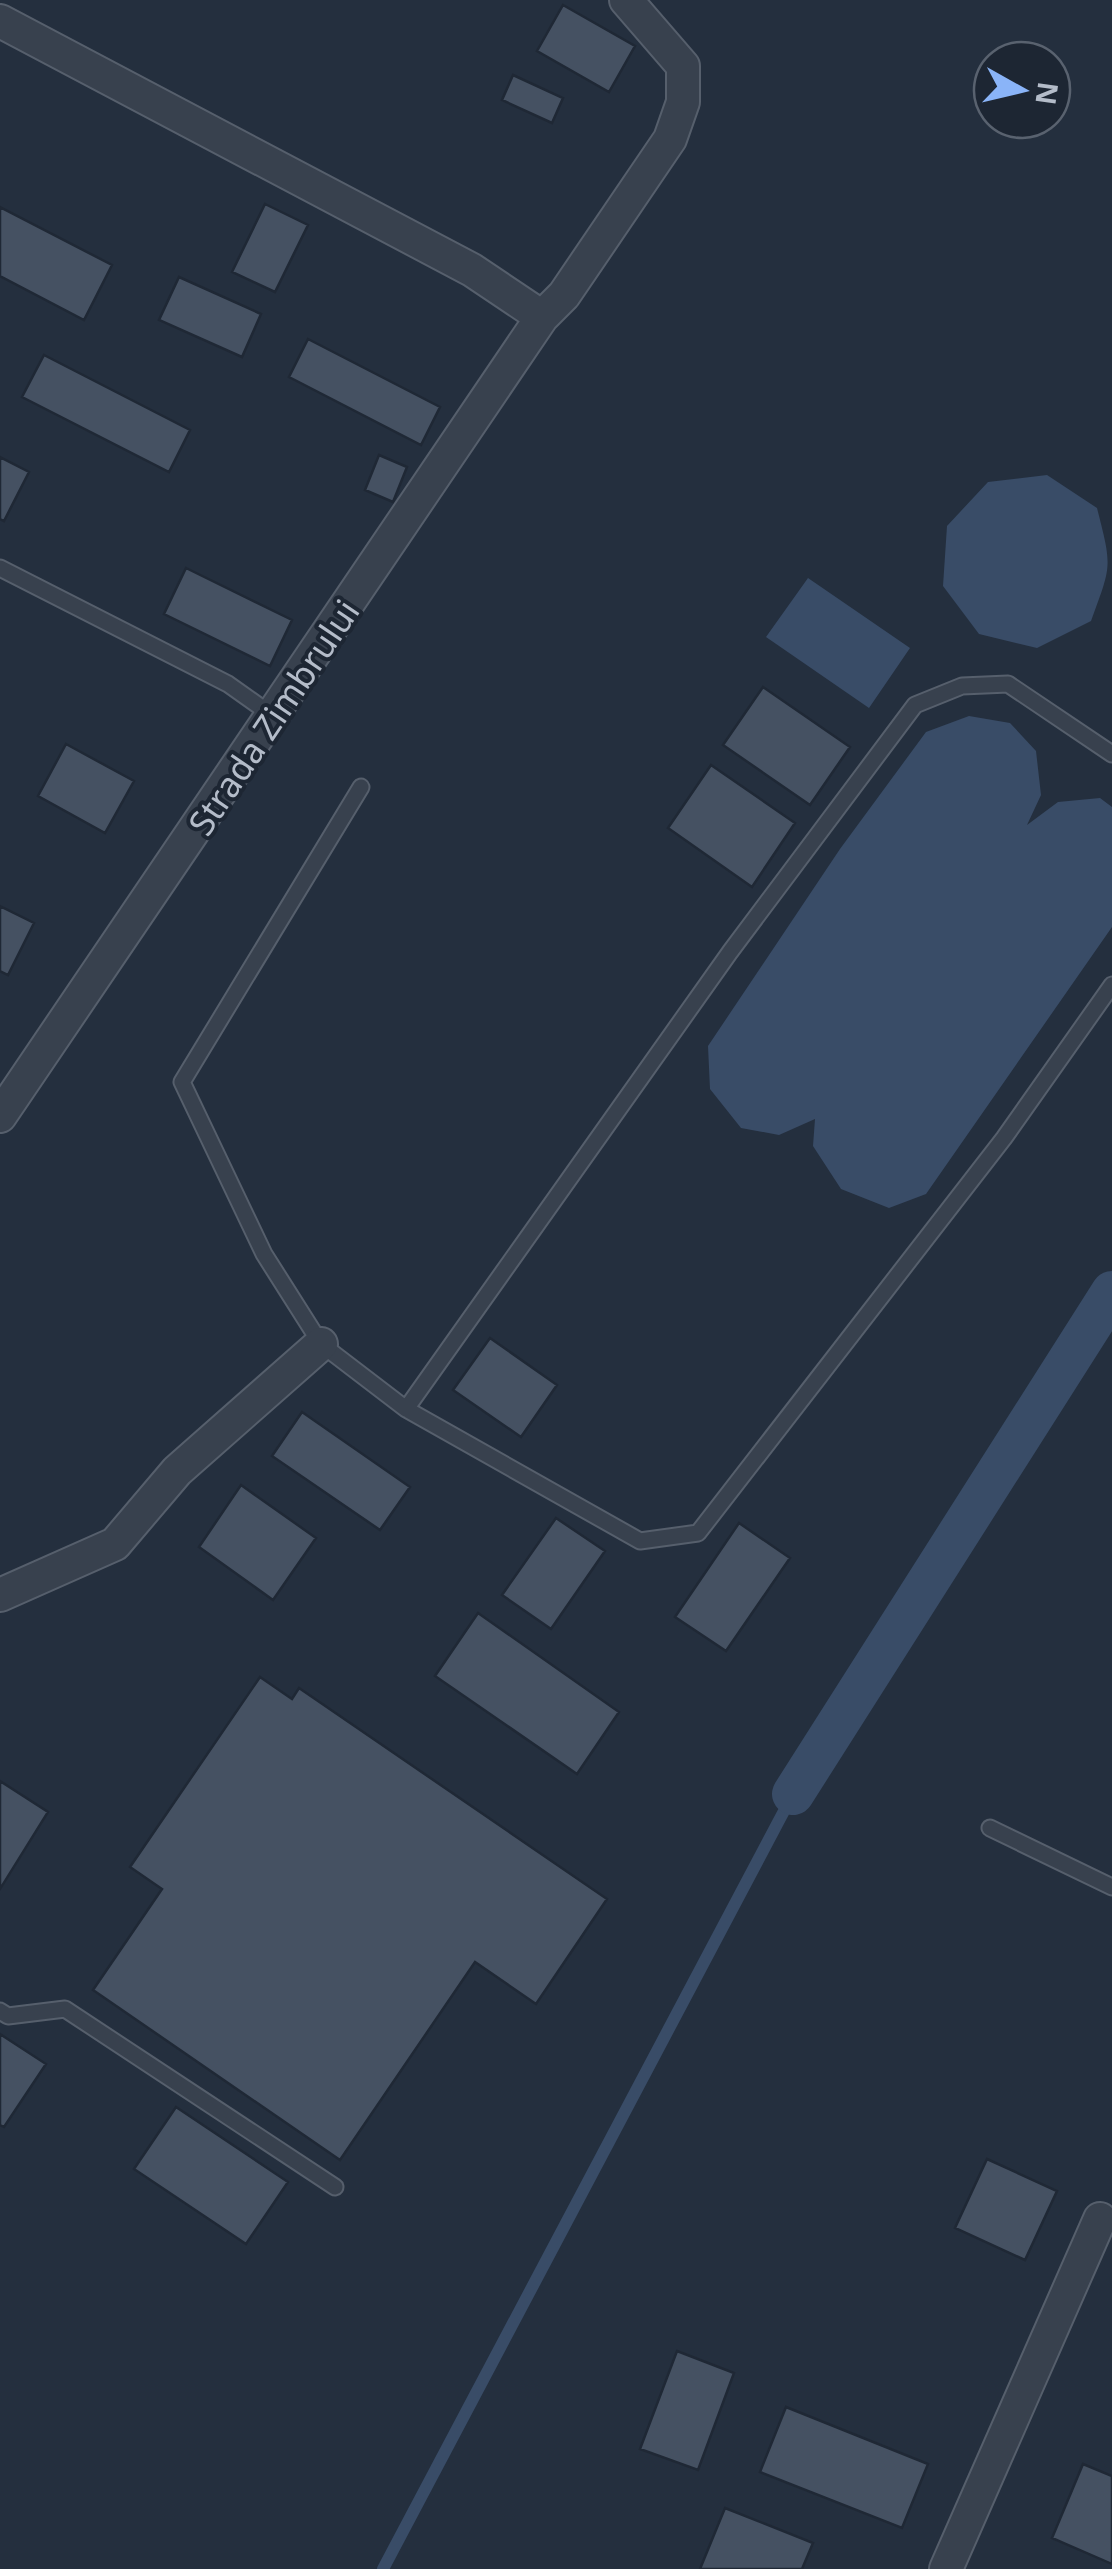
<svg xmlns="http://www.w3.org/2000/svg" width="1112" height="2569" font-family="'Noto Sans',sans-serif">
<rect width="100%" height="100%" fill="#242f3e"/>
<!-- water -->
<path fill="#394c67" d="M1047,475l50,33c15,59 15,56 -6,113l-54,27 -58,-14 -36,-48 4,-60 41,-44z
M808,578l102,70 -41,60 -103,-71z
M969,716l41,7 26,28 5,44 -14,30 31,-23 42,-4 12,9v120l-186,267 -37,14 -48,-19 -28,-43 2,-27 -36,16 -38,-7 -31,-39 -2,-43 132,-197 86,-117z"/>
<g fill="none" stroke-linecap="round" stroke-linejoin="round">
<!-- stream -->
<path stroke="#394c67" stroke-width="12" d="M383,2569l410,-775"/>
<!-- canal -->
<path stroke="#394c67" stroke-width="42" d="M793,1794l319,-502"/>
</g>
<!-- building -->
<path fill="#455162" stroke="#1f2835" stroke-width="2.5" d="M563,5l72,41 -26,46 -72,-41z
M513,75l50,23 -11,25 -50,-23z
M265,204l43,21 -33,67 -43,-20z
M0,207l112,58 -28,55 -84,-44z
M179,277l82,37 -19,43 -83,-37z
M308,339l132,68 -19,38 -132,-68z
M44,355l146,75 -21,42 -147,-75z
M379,455l28,12 -14,35 -28,-12z
M0,457l29,15 -25,49 -4,-2z
M186,568l106,52 -22,46 -106,-52z
M763,687l87,60 -40,58 -87,-60z
M66,744l68,37 -29,52 -67,-37z
M711,765l84,58 -43,64 -84,-59z
M0,906l34,17 -26,52 -8,-4z
M490,1338l67,47 -36,52 -68,-47z
M302,1412l108,75 -30,43 -108,-74z
M241,1485l75,53 -43,62 -74,-53z
M556,1518l49,33 -54,78 -49,-34z
M739,1523l51,35 -64,93 -51,-34z
M478,1613l141,99 -42,62 -142,-98z
M260,1677l32,22 7,-11 308,211 -71,105 -61,-42 -135,198 -247,-170 69,-101 -32,-22z
M0,1781l48,31 -48,77z
M0,2034l46,30 -42,63 -4,-2z
M176,2107l112,75 -42,62 -112,-75z
M987,2159l70,32 -32,69 -70,-32z
M677,2351l57,22 -36,97 -58,-21z
M786,2407l142,57 -26,64 -142,-56z
M1083,2464l29,12v88l-60,-26z
M725,2508l88,35 -11,26h-102z"/>
<g fill="none" stroke-linecap="round" stroke-linejoin="round">
<defs>
<path id="service" d="M0,568l228,116 45,32
M1112,754l-104,-70 -46,2 -47,19 -185,247 -324,457 234,132 58,-8 306,-395 108,-153
M361,787l-179,295 82,172 57,90 85,65
M990,1828l122,59
M0,2011l8,5 57,-7 270,178"/>
<path id="minor" d="M0,21l472,249 70,47
M0,1116l542,-799 22,-22 106,-156 13,-37v-36l-57,-66
M0,1595l115,-51 62,-73 144,-127
M946,2569l154,-350"/>
</defs>
<!-- service casing -->
<use href="#service" stroke="#565f6c" stroke-width="19"/>
<!-- minor casing -->
<use href="#minor" stroke="#565f6c" stroke-width="36"/>
<!-- service -->
<use href="#service" stroke="#38414e" stroke-width="15"/>
<!-- minor -->
<use href="#minor" stroke="#38414e" stroke-width="32"/>
</g>
<g text-anchor="middle" dominant-baseline="central" stroke-width="8" stroke-linejoin="round" paint-order="stroke">
<!-- street labels -->
<g font-size="35" fill="#b4bcc9" stroke="#1d2633">
<text transform="translate(273 717) rotate(-56)">Strada Zimbrului</text>
</g>
</g>
<!-- north arrow -->
<g transform="translate(1022 90) rotate(98)"><circle r="48" fill="#1d2633" stroke="#59626f" stroke-width="2.5"/>
<path d="M0-8L18 38L0 25L-18 38Z" fill="#8ab4f8"/>
<text y="-15" font-size="28" font-weight="bold" text-anchor="middle" fill="#b4bcc9">N</text>
</g>
</svg>
